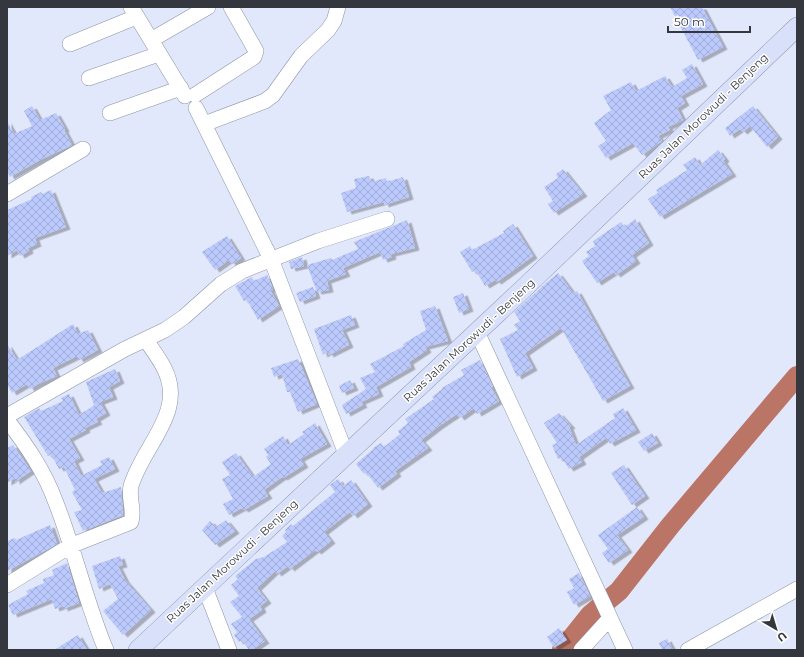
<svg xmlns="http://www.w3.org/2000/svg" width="804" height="657" font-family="Montserrat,sans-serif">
<defs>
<pattern id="building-cross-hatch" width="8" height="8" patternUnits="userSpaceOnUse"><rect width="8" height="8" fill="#bbc9fc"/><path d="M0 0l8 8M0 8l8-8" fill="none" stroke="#a1add9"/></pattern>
<filter id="shadow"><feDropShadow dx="4.5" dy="2.5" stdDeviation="0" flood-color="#0004"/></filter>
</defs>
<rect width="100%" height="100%" fill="#e2e8fc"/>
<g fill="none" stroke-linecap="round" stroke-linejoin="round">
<!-- river -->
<path stroke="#bb7566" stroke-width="20" d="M562,650l28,-35 29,-24 51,-65 127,-150"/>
</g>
<!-- building -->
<path fill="url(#building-cross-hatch)" filter="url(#shadow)" d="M670,7h32l21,40 -25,13z
M692,64l11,20 -22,12 4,7 -8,5 6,12 -15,7 2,3 -12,6 4,5 -20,14 -9,-12 -27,15 -8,-12 8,-5 -12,-18 17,-13 -8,-14 28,-14 5,9 29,-15 7,11 15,-9 -5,-8z
M32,106l8,14 16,-7 9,16 -1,1 8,15 -32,15 -30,17 -3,-6v-50l7,13 18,-8 -8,-15z
M753,106l25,31 -11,10 -17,-21 -7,6 -3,-3 -10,7 -5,-8z
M718,150l7,9 -2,2 9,13 -72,43 -12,-18 10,-6 -2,-3 31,-20 -4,-5 12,-8 5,8z
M563,169l20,25 -29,19 -6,-9 5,-3 -9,-14 14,-9 -2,-4z
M369,176l2,6 15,-4 1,4 16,-5 6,20 -25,8v-3l-37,10 -6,-19 15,-5 -2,-9z
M51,190l15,37 -31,11 2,6 -9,4 1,3 -9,5 -3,-6 -10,6v-46l25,-11 -1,-2 10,-5 1,2z
M635,219l14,24 -17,12 4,6 -20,14 -2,-3 -17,11 -15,-22 7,-5 -3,-4 9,-6 -2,-5 28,-19 4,5z
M407,220l8,28 -24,6 1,3 -9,3 -3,-8 -37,16 3,6 -19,7 2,9 -12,2 -10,-27 24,-7 1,2 26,-11 -4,-7z
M513,224l20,32 -36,26 -2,-2 -10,6 -10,-16 -3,2 -12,-20 10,-6 2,4 32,-17 -1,-2z
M227,236l14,22 -9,6 -3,-4 -14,10 -13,-18z
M302,257l2,9 -13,3 -2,-7z
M558,273l15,20 4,-2 53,95 -27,15 -42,-73 -36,25 8,15 -16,9 -17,-38 18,-9 -4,-5 6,-4 -6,-9 32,-29z
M267,275l6,14 -3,1 9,16 -21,14 -11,-20 -3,1 -9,-15 17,-9 2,4z
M313,287l3,9 -16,6 -4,-9z
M463,293l6,16 -10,4 -6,-16z
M435,306l13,35 -23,6 2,3 -18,12 2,5 -35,20 3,7 -18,8 2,3 -17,9 -4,-9 24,-16 -6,-11 15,-6 -5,-8 34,-18 -1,-2 23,-14 -6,-19z
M351,315l4,10 -13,5 7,15 -20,10 -1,-3 -5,3 -9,-26z
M73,324l5,10 10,-4 10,20 -19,10 -2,-4 -24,12 4,8 -19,8 -8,5 -3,-5 -15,9 -5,-9v-40l10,16z
M298,359l19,45 -19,8 -8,-20h-3l-5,-18 -8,3 -3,-9z
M480,360l13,27 -2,1 8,13 -22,13 -3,-6 -14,10 -3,-4 -18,12 -18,14 7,8 -33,23 2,3 -19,14 -12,-16 -2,2 -8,-10 17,-15v-1l8,-5 3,4 16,-13 -2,-3 10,-8 -3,-4 29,-20 -2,-2 10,-8v-1l22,-13 -3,-5z
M115,369l5,12 -11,6 4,10 -13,5 6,11 -10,6 2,3 -13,6 1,2 -17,9 11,19 -6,3 7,15 21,-11 -2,-4 9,-4 6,12 -21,10 8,14 19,-6 2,28 -40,16 -9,-19 8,-2 -10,-18 3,-2 -11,-23 -5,2 -8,-15 -3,2 -24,-39 15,-9 2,3 22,-10 -2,-3 8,-4 10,21 17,-11 -2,1 -8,-23z
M350,380l4,8 -12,5 -3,-7z
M623,408l13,22 -26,14 -4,-6 -27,19 3,5 -13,7 -7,-11 -4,1 -6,-14 5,-2 -13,-20 15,-10 12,13 -2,1 7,18 39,-27 -2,-4z
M315,423l12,21 -27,15 4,6 -21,13 -1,-1 -18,13 4,6 -24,14 -2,-2 -13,7 -6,-11 10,-5 -11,-20 8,-4 -8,-13 14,-9 17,24 18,-13 -5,-7 2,-2 -4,-6 19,-13 5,9 16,-11 -2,-2z
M652,433l6,10 -14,8 -6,-9z
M13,445l18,26 -16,11v-4l-8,5v-35z
M624,465l21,31 -13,9 -21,-32z
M338,479l5,7 8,-6 17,24 -15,12 -3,-4 -26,20 7,9 -14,11 -2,-2 -25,19 -2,-3 -11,8 -2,-3 -18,17 10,13 -7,5 2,4 -13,9 16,22 -13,9h-3l-7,-10 -3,2 -5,-7 3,-3 -6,-8 11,-7 -12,-15 9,-6 -8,-11 7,-6 -3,-3 21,-17 8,-2 23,-15 -5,-6 4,-4 -1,-2 6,-6 2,2 42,-34 -5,-7z
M637,507l7,10 -27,18 11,15 -19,13 -7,-10 6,-4 -10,-14z
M226,520l9,11 -20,14 -13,-15 8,-9 6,6z
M50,525l7,19 -50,27v-30l8,-3 1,2z
M120,556l3,9 -5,1 7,14 26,30 -28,25 -20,-24 15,-12 -8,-15 -11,5 -7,-23z
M67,563l12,40 -16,6v-3l-8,3 -3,-10 -39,16 -5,-10 20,-11 -2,-3 18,-8 -1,-4 11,-4 -2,-5z
M579,573l11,23 -16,9 -7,-13 7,-4 -5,-9z
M559,628l8,12 -13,8 -7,-11z
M78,635l9,15h-33z
M667,639l6,11h-11l-3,-7z"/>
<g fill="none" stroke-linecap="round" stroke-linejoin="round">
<defs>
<path id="minor" d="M131,7l54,89
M151,40l57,-33
M70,44l66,-27
M89,78l70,-24
M195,95l59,-38 2,-6 -25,-44
M196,108l75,151 75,195
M110,113l71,-25
M204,124l61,-23 8,-6 28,-39 27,-26 6,-9 4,-14
M7,194l76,-45
M477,332l148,318
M7,416l118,-67 40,-19 19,-13 37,-33 21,-13 76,-30 69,-22
M7,420c20,26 38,52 49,83 19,48 30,100 50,147
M7,585l63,-39 61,-24c4,-12 -3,-23 0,-36 12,-41 56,-74 33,-118 -5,-10 -12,-19 -18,-28
M205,588l24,62
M581,650l29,-32
M688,650l109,-61"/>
<path id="major" d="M138,650l384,-360 275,-263"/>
</defs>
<!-- minor casing -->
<use href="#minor" stroke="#8c92a4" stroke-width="16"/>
<!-- major casing -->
<use href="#major" stroke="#8f98b6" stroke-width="20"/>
<!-- minor -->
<use href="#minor" stroke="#fff" stroke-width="15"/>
<!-- major -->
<use href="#major" stroke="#d9e0fa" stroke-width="19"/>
</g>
<g text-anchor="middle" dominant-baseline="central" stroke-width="3" stroke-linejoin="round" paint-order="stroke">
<!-- street labels -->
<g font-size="11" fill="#35373e" stroke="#fff">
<text transform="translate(703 116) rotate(-44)">Ruas Jalan Morowudi - Benjeng</text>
<text transform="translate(469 340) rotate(-43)">Ruas Jalan Morowudi - Benjeng</text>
<text transform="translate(232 561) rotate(-43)">Ruas Jalan Morowudi - Benjeng</text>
</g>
</g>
<!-- border -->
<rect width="804" height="657" fill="none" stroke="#35373e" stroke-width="16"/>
<!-- north arrow -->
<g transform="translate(776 629) rotate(142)" stroke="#ffffff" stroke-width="3" paint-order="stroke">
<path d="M0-3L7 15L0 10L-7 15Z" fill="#35373e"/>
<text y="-6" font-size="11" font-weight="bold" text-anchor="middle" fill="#35373e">U</text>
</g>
<!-- scale -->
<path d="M668 26v6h82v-6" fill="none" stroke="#35373e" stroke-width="2"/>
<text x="674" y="26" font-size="12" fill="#35373e" stroke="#ffffff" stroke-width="3" paint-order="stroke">50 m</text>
</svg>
